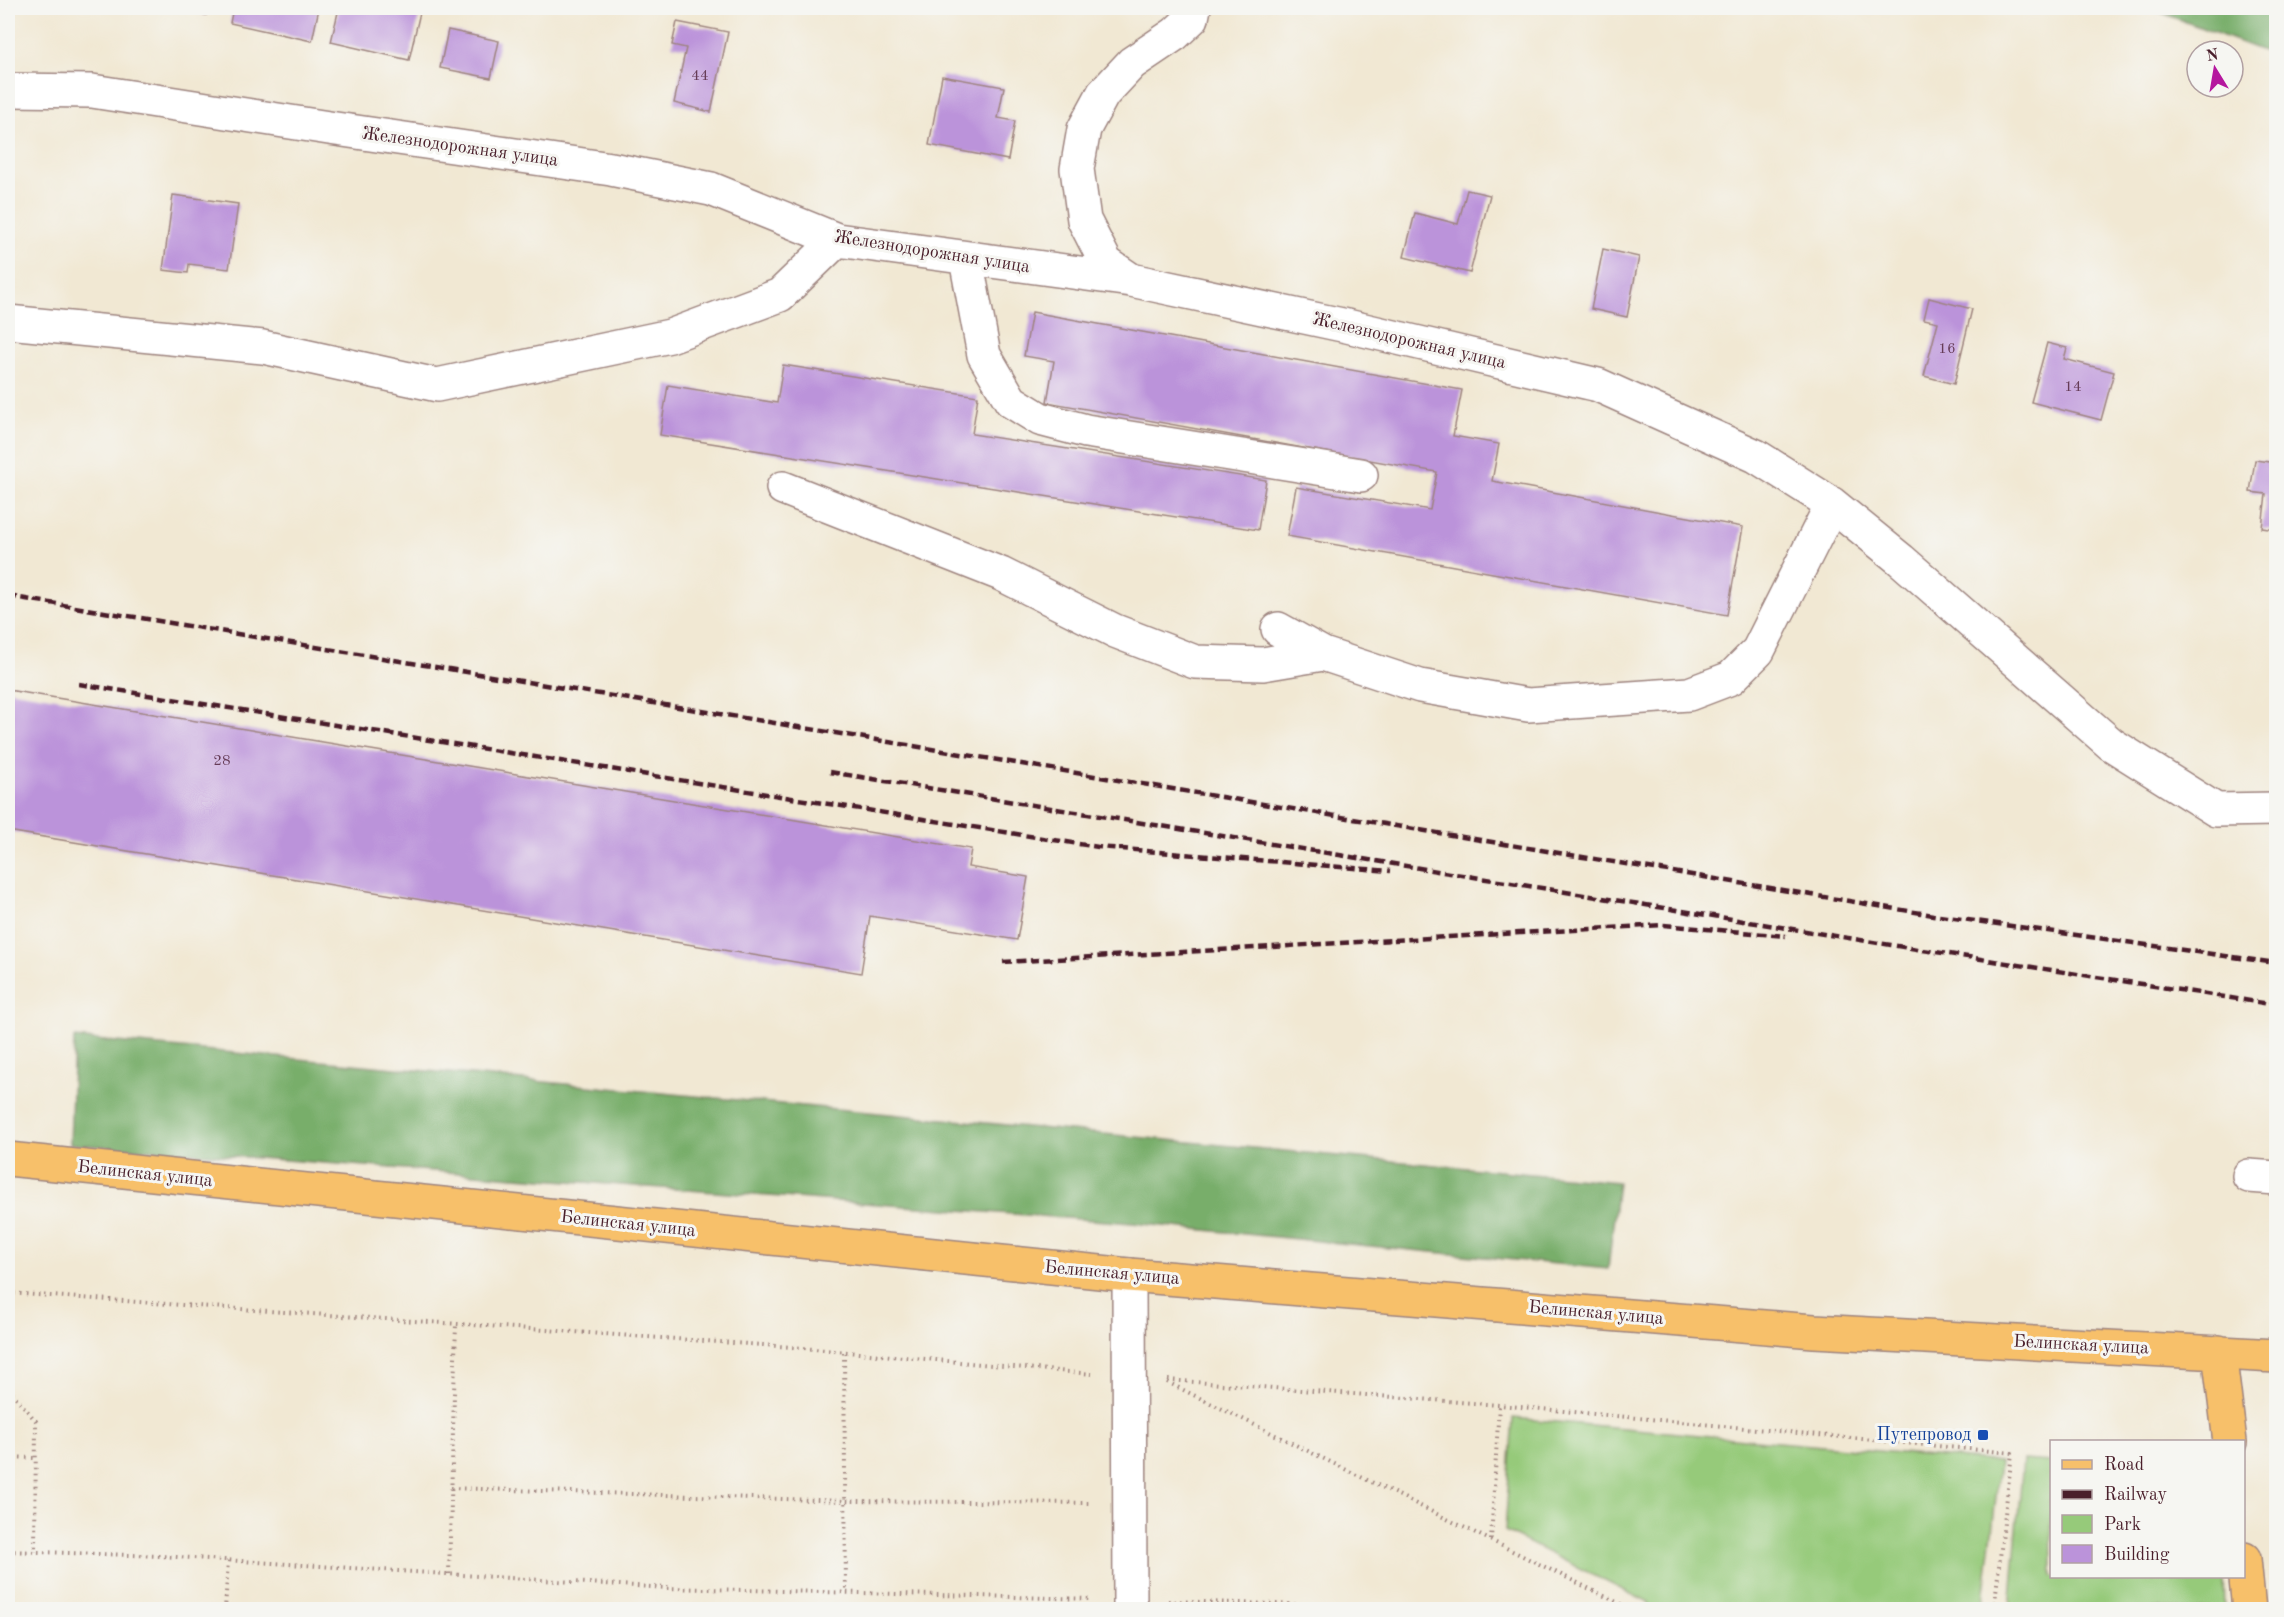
<svg xmlns="http://www.w3.org/2000/svg" width="2284" height="1617" font-family="'Old Standard TT',serif">
<rect width="100%" height="100%" fill="#f6f6f2"/>
<filter id="ink" filterUnits="userSpaceOnUse"><feTurbulence type="fractalNoise" baseFrequency=".0167" numOctaves="2"/><feDisplacementMap in="SourceGraphic" scale="12" xChannelSelector="R" yChannelSelector="G"/><feConvolveMatrix kernelMatrix="1 2 1 2 8 2 1 2 1" color-interpolation-filters="sRGB"/></filter>
<filter id="wash" filterUnits="userSpaceOnUse"><feTurbulence type="fractalNoise" baseFrequency=".008" numOctaves="4" result="noise"/><feDisplacementMap in="SourceGraphic" scale="24" xChannelSelector="R" yChannelSelector="G"/><feGaussianBlur stdDeviation="1.35" result="paint"/><feColorMatrix in="noise" values="0 0 0 0 0 0 0 0 0 0 0 0 0 0 0 0 0 1.4 0 .05"/><feComposite in="paint" operator="in"/></filter>
<g filter="url(#wash)">
<rect width="100%" height="100%" fill="#f1e8d3"/>
<!-- green -->
<path fill="#96ca7a" stroke="#707452" stroke-width="1.5" d="M1513,1418l487,44 -17,147h-334v-6l-144,-72z
M2023,1460l28,2 1,114 172,1 1,32h-215z"/>
<!-- forest -->
<path fill="#78ae6a" stroke="#61664a" stroke-width="1.5" d="M2149,8h127v48z
M74,1038l1544,144 -10,87 -476,-46 -1062,-79z"/>
<g id="blocks">
<!-- building -->
<path fill="#bb93da" d="M177,8h30l-1,7z
M233,8h86l-7,33 -82,-18z
M339,8h82l-12,52 -78,-18z
M677,22l51,10 -17,80 -37,-9 12,-55 -14,-3z
M448,30l51,11 -8,37 -51,-10z
M942,76l62,11 -6,31 17,3 -7,39 -79,-15z
M1467,190l23,5 -20,78 -66,-16 11,-44 43,11z
M173,195l65,9 -9,65 -40,-5 -1,9 -25,-3z
M1603,249l36,8 -12,60 -36,-8z
M1929,298l43,11 -18,75 -30,-8 14,-54 -14,-3z
M1032,312l430,78 -9,46 46,8 -7,37 251,46 -16,88 -440,-79 9,-49 134,23 7,-38 -390,-70 7,-41 -30,-5z
M2047,343l20,5 -3,11 50,13 -13,48 -70,-18z
M783,365l195,31 -6,38 294,46 -8,50 -598,-95 8,-50 109,18z
M2255,460l21,3v67l-14,-2 4,-34 -16,-2z
M8,690l963,159 -3,18 60,10 -11,63 -147,-24 -9,57 -853,-142z"/>
</g>
</g>
<g filter="url(#ink)">
<use href="#blocks" fill-opacity="0" stroke="#9e847f" stroke-width="1.5"/>
<g fill="none" stroke-linecap="round" stroke-linejoin="round">
<defs>
<path id="minor" d="M8,90l84,1 237,37 282,41 100,20 126,51 294,40 216,46 251,59 158,71 76,48 69,56 210,184 105,66 60,-1
M966,259l18,96 27,46 29,18 46,12 275,44
M1131,280l-25,-17 -22,-43 -7,-51 7,-40 19,-35 29,-31 43,-29 17,-16 2,-10
M8,322l255,25 174,38 233,-49 110,-41 57,-55
M783,488l218,86 114,57 80,31 68,2 60,-10
M1278,629l45,25 97,32 108,19 161,-11 42,-16 27,-27 74,-147
M2249,1176l27,2
M1129,1275l1,335"/>
<path id="major" d="M8,1159l1121,116 685,56 462,25
M2219,1352l11,90
M2244,1559l5,51"/>
</defs>
<!-- minor casing -->
<use href="#minor" stroke="#9e847f" stroke-width="36"/>
<!-- major casing -->
<use href="#major" stroke="#9e847f" stroke-width="36"/>
<!-- path -->
<path stroke="#9e847f" stroke-width="4" stroke-dasharray="1.5 4.5" stroke-linecap="butt" d="M8,1293l784,54 300,27
M844,1353l2,239
M1168,1380l331,25 513,48 -18,157
M1167,1382l466,228
M8,1388l28,33 -1,131
M8,1457l27,1
M451,1488l394,13 247,2
M1491,1540l8,-135
M8,1551l153,5 507,32 423,11
M449,1574l7,-251
M1168,1601l320,9
M225,1610l3,-50"/>
<!-- minor -->
<use href="#minor" stroke="#fff" stroke-width="33"/>
<!-- major -->
<use href="#major" stroke="#f7c06b" stroke-width="33"/>
<!-- rail -->
<path stroke="#4a1f2b" stroke-width="4.5" stroke-dasharray="9 4.5" stroke-linecap="butt" d="M8,596l1925,319 343,48
M79,684l1019,163 292,24
M830,772l1061,173 385,60
M1003,962l660,-37 123,11"/>
</g>
</g>
<!-- markers -->
<rect fill="#1a4fb4" stroke="#f6f6f2" stroke-width="2" x="1977" y="1429" width="12" height="12" rx="3"/>
<g text-anchor="middle" dominant-baseline="central" stroke-width="6" stroke-linejoin="round" paint-order="stroke">
<!-- number labels -->
<g font-size="15" fill="#663c57">
<text x="700" y="76">44</text>
<text x="1947" y="349">16</text>
<text x="2073" y="387">14</text>
<text x="222" y="761">28</text>
</g>
<!-- street labels -->
<g font-size="18" fill="#4a1f2b" stroke="#f6f6f2">
<text transform="translate(460 147) rotate(8)">Железнодорожная улица</text>
<text transform="translate(932 252) rotate(9)">Железнодорожная улица</text>
<text transform="translate(1409 341) rotate(13)">Железнодорожная улица</text>
<text transform="translate(145 1174) rotate(6)">Белинская улица</text>
<text transform="translate(628 1224) rotate(6)">Белинская улица</text>
<text transform="translate(1112 1273) rotate(5)">Белинская улица</text>
<text transform="translate(1596 1313) rotate(5)">Белинская улица</text>
<text transform="translate(2081 1345) rotate(3)">Белинская улица</text>
</g>
<!-- transit labels -->
<g font-size="18" fill="#164399" stroke="#f6f6f2" text-anchor="end">
<text x="1971" y="1435">Путепровод</text>
</g>
</g>
<!-- margin -->
<rect width="2284" height="1617" fill="none" stroke="#f6f6f2" stroke-width="30"/>
<!-- legend -->
<rect x="2050" y="1440" width="195" height="138" fill="#f6f6f2" stroke="#b1a0a2" stroke-width="1.5"/>
<rect x="2062" y="1460" width="30" height="9" fill="#f7c06b" stroke="#b1a0a2" stroke-width="1.5"/>
<text x="2104" y="1470" font-size="18" fill="#4a1f2b">Road</text>
<rect x="2062" y="1490" width="30" height="9" fill="#4a1f2b" stroke="#b1a0a2" stroke-width="1.5"/>
<text x="2104" y="1500" font-size="18" fill="#4a1f2b">Railway</text>
<rect x="2062" y="1515" width="30" height="18" fill="#96ca7a" stroke="#b1a0a2" stroke-width="1.5"/>
<text x="2104" y="1530" font-size="18" fill="#4a1f2b">Park</text>
<rect x="2062" y="1545" width="30" height="18" fill="#bb93da" stroke="#b1a0a2" stroke-width="1.5"/>
<text x="2104" y="1560" font-size="18" fill="#4a1f2b">Building</text>
<!-- north arrow -->
<g transform="translate(2215 69) rotate(349)"><circle r="28" fill="#f6f6f2" stroke="#b1a0a2" stroke-width="1.5"/>
<path d="M0-4.5L10 22L0 15L-10 22Z" fill="#b5179e"/>
<text y="-9" font-size="16" font-weight="bold" text-anchor="middle" fill="#4a1f2b">N</text>
</g>
</svg>
